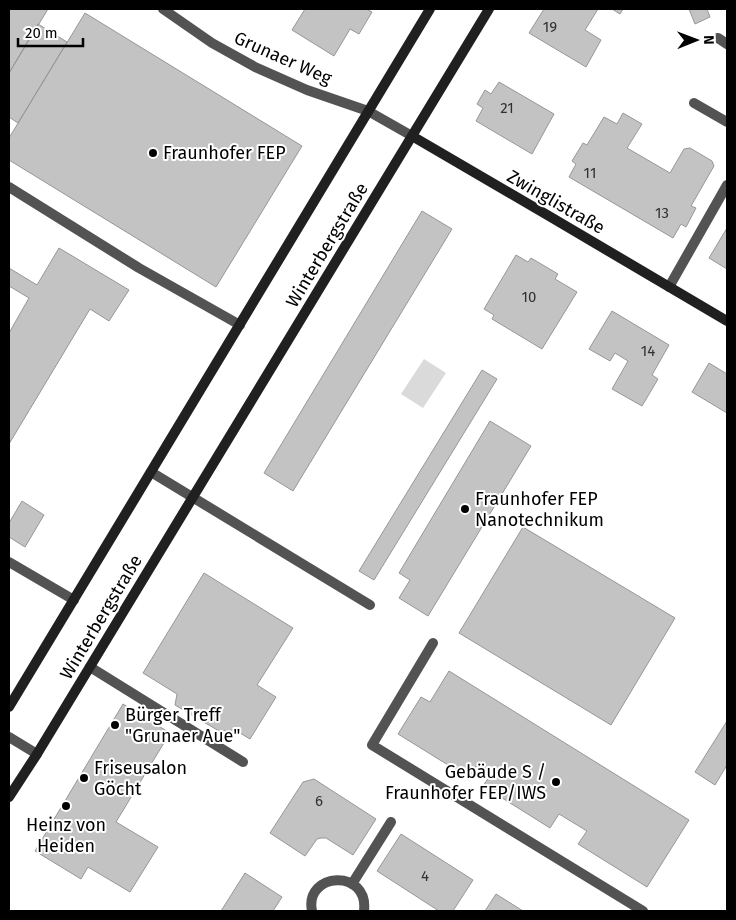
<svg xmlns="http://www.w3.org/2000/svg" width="736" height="920" font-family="'Fira Sans',sans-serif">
<rect width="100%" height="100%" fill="#fff"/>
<!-- green -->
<path fill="#dadada" d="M424,359l22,14 -23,35 -22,-14z"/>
<!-- building -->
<path fill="#c3c3c3" stroke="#979797" d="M9,9h39l-39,64z
M305,9h61l6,3 -13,22 -9,-5 -16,27 -42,-26z
M544,9h54l-13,21 16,10 -15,27 -57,-34z
M612,9h11l-3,5z
M689,9h18l3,8 -15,7z
M85,13l217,133 -86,141 -207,-127v-22z
M38,24l29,18 -49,81 -9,-6v-44z
M499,82l55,32 -22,40 -56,-33 7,-13 -6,-4 8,-14 6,4z
M623,113l19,11 -15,24 43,25 14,-24 6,-1 22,13 2,5 -23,40 5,2 -10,19 -5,-3 -8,14 -104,-61 7,-13 -4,-3 11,-18 4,2 17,-28 13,7z
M422,211l30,18 -159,262 -29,-18z
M727,228v41l-18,-11z
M59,248l70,42 -20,31 -19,-12 -81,135v-111l20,-35 -20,-12v-18l28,17z
M516,255l12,7 3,-4 27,16 -3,5 22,13 -35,57 -50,-30 2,-4 -10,-6z
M612,311l57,34 -17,30 6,4 -16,27 -30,-17 16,-28 -13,-8 -5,8 -21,-12z
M709,363l18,11v39l-35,-21z
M482,370l15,9 -123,201 -15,-9z
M490,421l41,25 -103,170 -29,-18 11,-18 -11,-7z
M22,501l22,14 -19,32 -16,-10v-14z
M523,527l152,91 -64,107 -152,-92z
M204,573l89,55 -36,57 19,12 -26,42 -15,-9 -16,1 -44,-26 2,-11 -34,-21z
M449,671l240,149 -42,67 -69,-43 9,-13 -28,-17 -9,14 -67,-42 8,-12 -15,-8 -7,12 -71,-44 23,-37 9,5z
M123,704l47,29 -54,89 42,25 -28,45 -42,-25 -7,12 -46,-28z
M727,721v44l-12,20 -20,-13z
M314,779l62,40 -23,36 -27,-17h-5l-4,1 -12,17 -35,-23 33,-51z
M401,834l72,46 -20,31h-14l-62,-40z
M245,873l37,24 -9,14h-52z
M496,894l27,17h-38z"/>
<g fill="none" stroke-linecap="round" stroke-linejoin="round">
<!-- lane -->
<path stroke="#535353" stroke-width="10" d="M718,38l9,6
M694,103l33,19
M9,187l130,81 101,57
M669,287l58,-102
M151,472l219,133
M9,562l65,38
M433,643l-61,102 271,166
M90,667l153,95
M9,737l28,17
M352,884l39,-62"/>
<!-- street -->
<path stroke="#535353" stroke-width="10" d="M163,9l49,34 43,24 52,23 61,21 44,25
M312,911c-8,-39 57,-43 52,0"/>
<!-- secondary -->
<path stroke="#202020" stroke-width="10" d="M412,136l137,80 178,105
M9,707l421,-698
M9,797l28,-43 452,-745"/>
</g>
<!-- markers -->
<g fill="#000" stroke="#fff" stroke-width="2">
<circle cx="153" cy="153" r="5"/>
<circle cx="465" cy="509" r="5"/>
<circle cx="115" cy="725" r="5"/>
<circle cx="84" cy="778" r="5"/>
<circle cx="556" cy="782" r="5"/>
<circle cx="66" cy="806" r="5"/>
</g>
<g text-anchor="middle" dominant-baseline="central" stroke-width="4" stroke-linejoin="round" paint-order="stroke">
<!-- number labels -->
<g font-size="15" fill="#313131">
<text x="550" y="27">19</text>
<text x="507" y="108">21</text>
<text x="590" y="173">11</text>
<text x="662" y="213">13</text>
<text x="529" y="297">10</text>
<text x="648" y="351">14</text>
<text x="319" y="801">6</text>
<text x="425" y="876">4</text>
</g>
<!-- street labels -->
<g font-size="18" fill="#000" stroke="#fff">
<text transform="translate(283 58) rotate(24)">Grunaer Weg</text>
<text transform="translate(556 202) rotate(30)">Zwinglistraße</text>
<text transform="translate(327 245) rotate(-59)">Winterbergstraße</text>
<text transform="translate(101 617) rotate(-59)">Winterbergstraße</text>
</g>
<!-- poi labels -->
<g font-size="18" fill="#000" stroke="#fff" text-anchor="start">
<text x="163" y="153">Fraunhofer FEP</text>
<text x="475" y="499">Fraunhofer FEP<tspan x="475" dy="21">Nanotechnikum</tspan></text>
<text x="125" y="715">Bürger Treff<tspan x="125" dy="21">"Grunaer Aue"</tspan></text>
<text x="94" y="768">Friseusalon<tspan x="94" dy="21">Göcht</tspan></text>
<text x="546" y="772" text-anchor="end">Gebäude S /<tspan x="546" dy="21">Fraunhofer FEP/IWS</tspan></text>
<text x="66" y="825" text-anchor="middle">Heinz von<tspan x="66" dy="21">Heiden</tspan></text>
</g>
</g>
<!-- border -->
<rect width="736" height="920" fill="none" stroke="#000000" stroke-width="20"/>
<!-- north arrow -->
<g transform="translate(696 40) rotate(89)" stroke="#ffffff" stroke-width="4" paint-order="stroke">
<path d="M0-4L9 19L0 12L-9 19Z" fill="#000000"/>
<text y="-8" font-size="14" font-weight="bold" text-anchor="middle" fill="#000000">N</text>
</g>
<!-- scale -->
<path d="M18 38v8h65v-8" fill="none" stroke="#000000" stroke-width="2.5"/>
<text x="25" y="38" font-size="15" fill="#000000" stroke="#ffffff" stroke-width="4" paint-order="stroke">20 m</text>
</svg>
